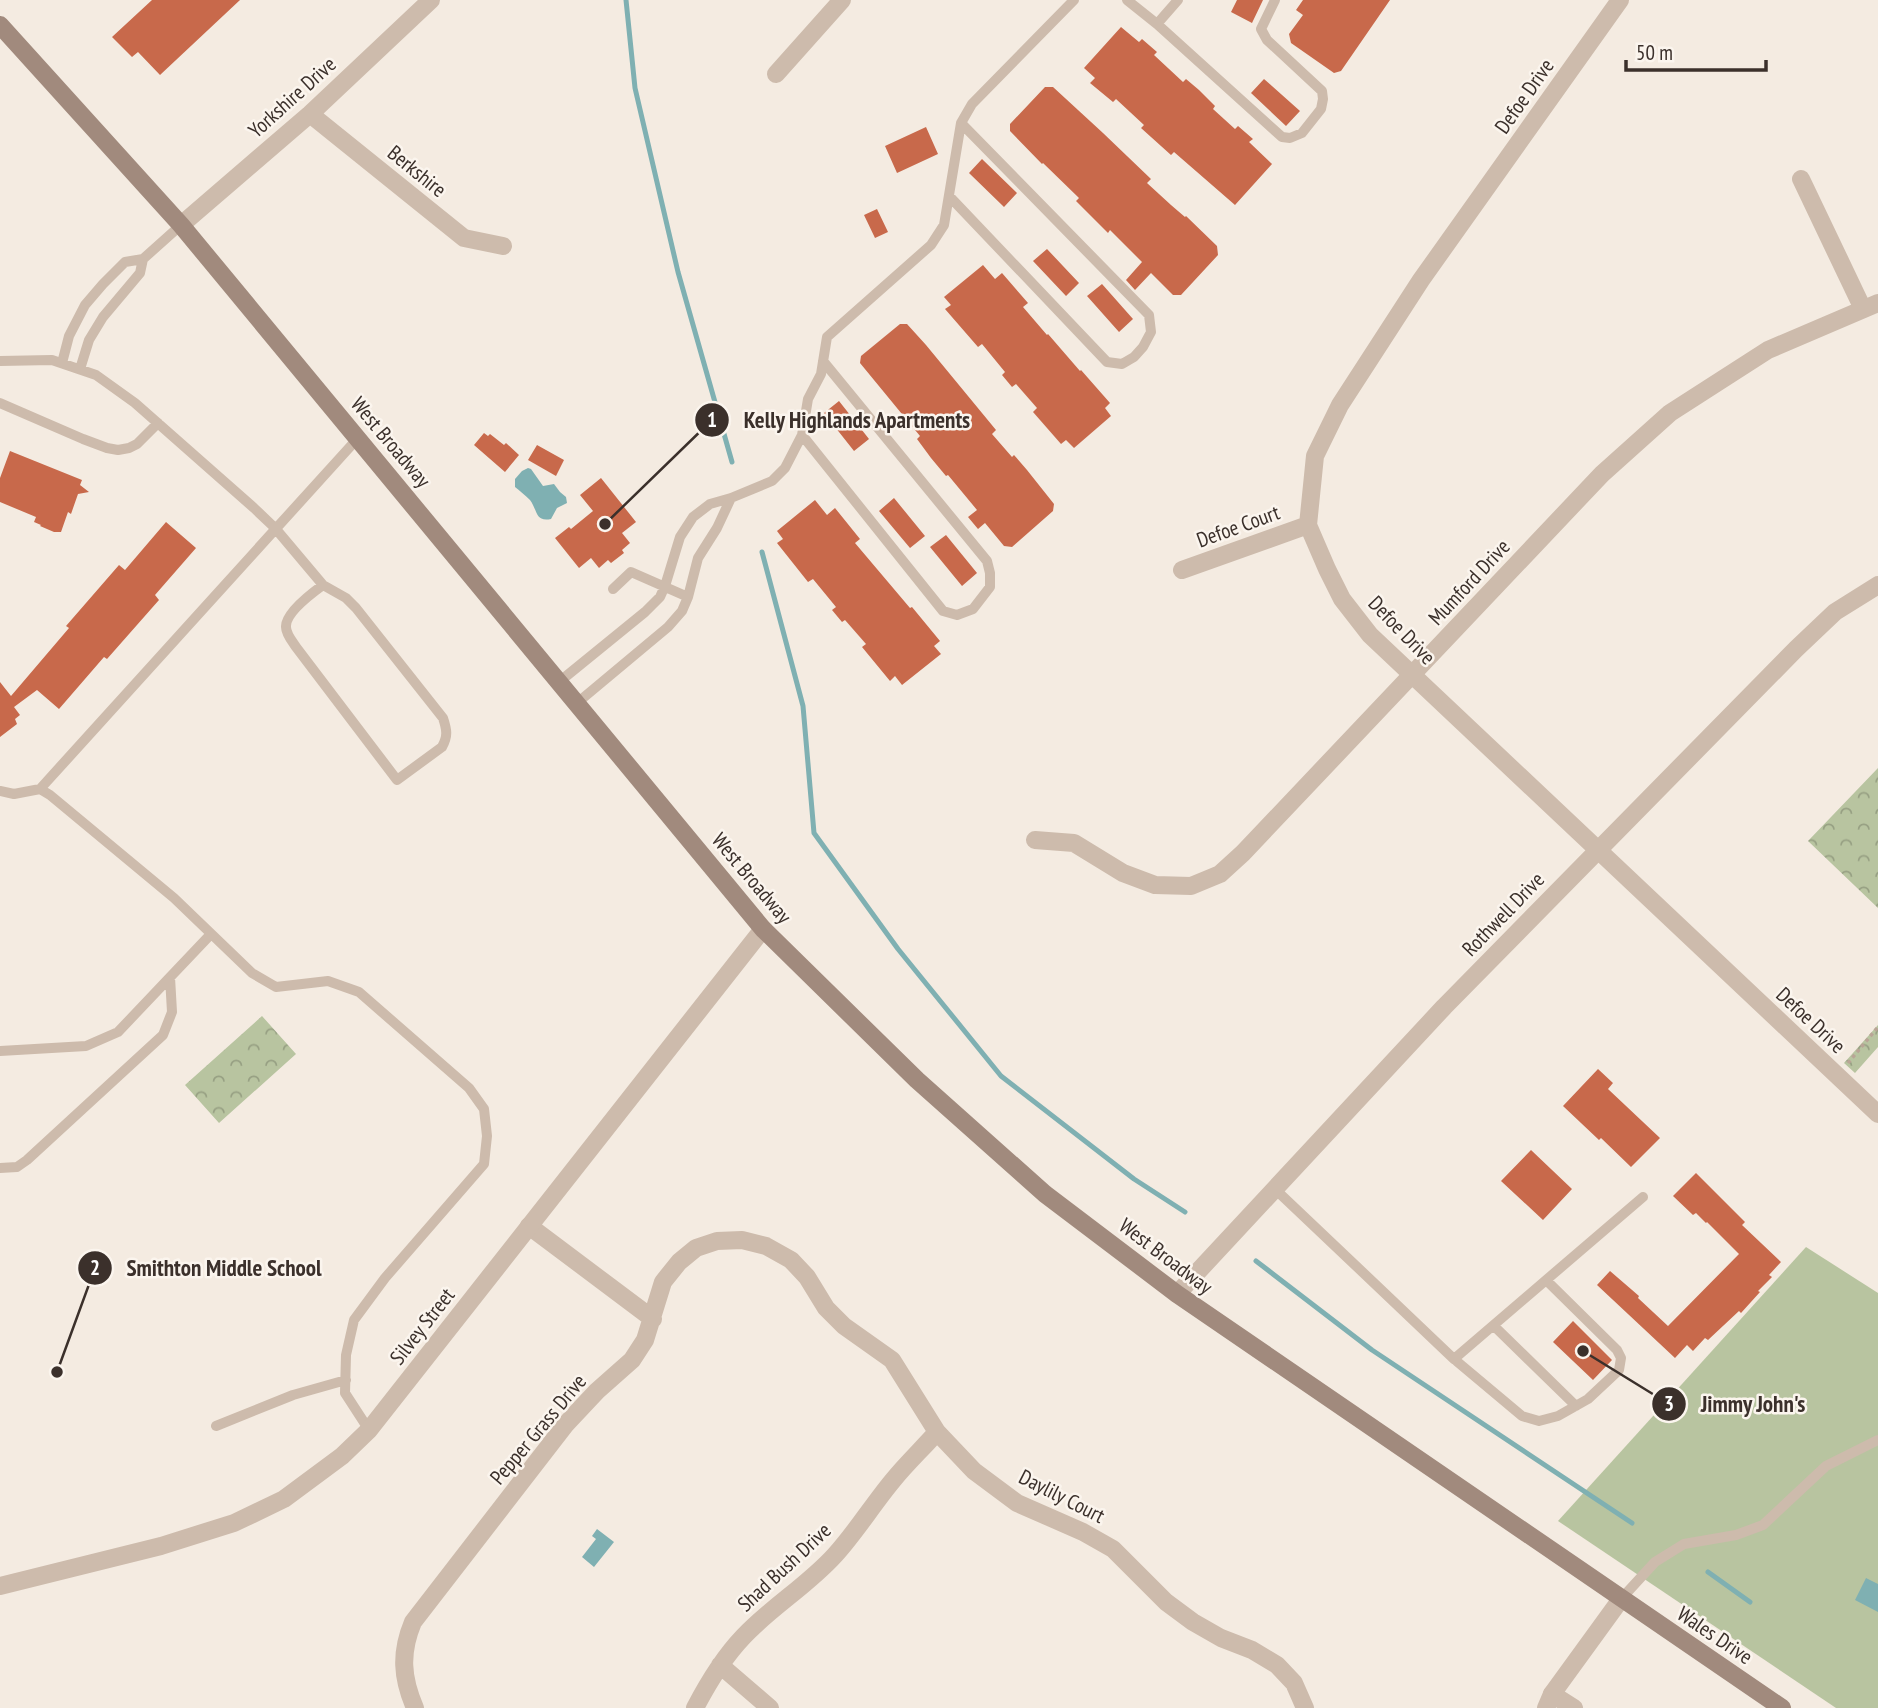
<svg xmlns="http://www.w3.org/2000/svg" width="1878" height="1708" font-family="'PT Sans Narrow',sans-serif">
<defs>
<pattern id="park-crowns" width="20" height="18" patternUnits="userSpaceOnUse" patternTransform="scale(1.75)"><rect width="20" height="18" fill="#b8c4a0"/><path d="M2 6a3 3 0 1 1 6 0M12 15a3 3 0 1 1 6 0" fill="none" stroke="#97a083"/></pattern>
</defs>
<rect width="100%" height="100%" fill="#f4ebe1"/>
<!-- grass -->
<path fill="#b8c4a0" d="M1806,1247l72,46v415h-42l-278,-187z"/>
<!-- park -->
<path fill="url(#park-crowns)" d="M1878,768v140l-70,-67z
M262,1016l34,38 -77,69 -34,-38z
M1878,1025v22l-23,26 -11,-10z"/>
<!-- water -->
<path fill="#7fb0b2" d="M528,468l3,1 12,17 11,-2 6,8 6,5 1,6 -10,5 -6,11c-16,3 -13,-8 -21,-19 -5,-5 -10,-9 -15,-13v-8l7,-8z
M597,1529l17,13 -20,25 -12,-10 14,-18 -4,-3z
M1866,1578l12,6v28l-23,-12z"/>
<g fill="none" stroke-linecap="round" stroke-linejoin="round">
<!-- stream -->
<path stroke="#7fb0b2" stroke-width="5" d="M626,0l9,88 43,184 54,190
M762,552l41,154 11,127 84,116 103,127 133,103 51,33
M1256,1261l116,89 260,173
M1708,1572l42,30"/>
</g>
<!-- building -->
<path fill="#c8694b" d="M152,0h88l-80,75 -22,-23 -6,5 -20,-20z
M1237,0h26l-11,23 -21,-11z
M1303,0h87l-49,71 -7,2 -43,-30 -2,-9 14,-19 -7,-5z
M1121,27l18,15 3,-3 15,13 -3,3 29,27 3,-3 13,11 16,16 -2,3 22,20 3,-3 15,13 -4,3 23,22 -37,41 -61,-53 -3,3 -30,-27 3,-3 -28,-26 -3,3 -23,-19 5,-5 -11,-10z
M1264,79l36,32 -14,15 -35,-33z
M1045,87h8l50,46 48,46 -4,4 24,22 14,12 1,-1 31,30 1,9 -37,40h-8l-22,-22 -16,17 -9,-10 16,-18 -32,-32 -2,3 -32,-32 3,-3 -36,-35 -1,1 -32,-33v-7z
M926,127l12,27 -41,19 -12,-27z
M982,159l35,34 -13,14 -35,-34z
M877,209l11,23 -13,6 -11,-23z
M1047,249l32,34 -13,13 -33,-35z
M983,265l12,14 7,-6 26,30 -5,4 24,28 1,-1 32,37 1,-1 29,33 -5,5 6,8 -37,32 -8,-8 -5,4 -28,-32 4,-4 -21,-24 -4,3 -10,-12 3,-3 -23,-28 -4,3 -33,-38 6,-4 -7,-8z
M1102,284l31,35 -14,13 -32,-36z
M900,324h7l19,21 70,85 -4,4 20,23 2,-2 13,15 27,34 -1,7 -41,36 -8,-1 -19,-23 -7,6 -10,-12 9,-7 -29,-35 -2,1 -15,-18 -14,-19 3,-3 -60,-73 1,-7z
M839,401l30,38 -15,12 -30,-38z
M484,433l4,3 2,-2 14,11 2,-2 13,12 -14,17 -31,-27z
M537,445l27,15 -8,16 -28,-16z
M10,451l72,29 -2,5 9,7 -11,2 -7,20 -3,-2 -7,20h-7l-14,-6 1,-1 -7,-3 2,-5 -36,-15v-24z
M601,478l35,44 -14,11 8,10 -8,7 2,3 -13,10 -3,-3 -9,8 -8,-10 -12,10 -24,-30 14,-11 2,2 22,-18 -13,-16z
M894,498l31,38 -15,12 -31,-37z
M815,500l12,15 8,-7 25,31 -5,4 55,65 2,-1 28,34 -6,5 7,8 -39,31 -7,-9 -5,5 -28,-34 4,-3 -21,-24 -3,2 -10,-12 4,-3 -23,-28 -5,3 -31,-39 6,-4 -6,-8z
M166,522l30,26 -41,47 4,5 -52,59 -3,-2 -45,52 -22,-19 -23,17 6,8 -5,4 2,5 -17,13v-55l11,14 58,-68 -3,-2 53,-61 6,5z
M946,535l31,38 -15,13 -32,-39z
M1598,1069l15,14 -5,6 52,49 -29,29 -30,-29 -2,2 -36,-34z
M1531,1150l41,39 -29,31 -42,-39z
M1696,1173l49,49 -3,3 39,37 -12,13 3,2 -14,14 2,1 -19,21 -2,-2 -31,29 -3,-2 -12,13 -6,-6 -12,13 -78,-73 13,-14 29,25 -1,2 30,28 71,-72 -32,-32 -1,1 -10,-10 -3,2 -20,-19z
M1573,1321l39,39 -19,20 -40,-38z"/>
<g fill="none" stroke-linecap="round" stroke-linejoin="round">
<!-- path -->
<path stroke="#b9a596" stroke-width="3.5" stroke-dasharray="3.5 3.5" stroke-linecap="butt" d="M1848,1063l30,-36"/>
<!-- service -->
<path stroke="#cdbbac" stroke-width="10" d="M1127,0l30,24 21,-24
M1157,24l125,113 8,1 12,-5 19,-24 2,-10 -1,-8 -55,-51 -6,-11 14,-29
M950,197l157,165 15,2 12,-7 9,-10 8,-15 -2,-17 -188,-192
M0,361l52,-1 44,15 39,28 119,105 21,20 48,57 23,13 10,10 87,110c4,12 5,18 -1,29l-45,33 -101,-133c-4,-6 -10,-13 -10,-20 -1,-14 26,-34 37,-42
M62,363l7,-27 16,-31 18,-21 22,-22 18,-3 38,-34
M80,369l9,-29 14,-23 37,-44 3,-14
M0,403l83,36 24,9 11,2 11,-2 8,-4 21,-21
M802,435l141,176 14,4 16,-6 17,-22v-14l-3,-12 -164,-200
M613,589l18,-17 57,25
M559,682l86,-70 15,-15 5,-11 15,-49 13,-20 17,-13 21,-6 41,-17 13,-13 17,-33 6,-36 13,-25 6,-37 104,-92 13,-20 17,-102 11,-19 102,-104
M577,703l91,-76 14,-16 6,-14 10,-39 19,-30 14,-30
M40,789l318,-351
M0,791l14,3 26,-5 10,6 124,103 78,75 24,14 52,-6 31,11 110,96 15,21 3,27 -3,28 -99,114 -31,42 -8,35 -1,38 24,37
M0,1051l86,-5 32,-14 93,-98
M0,1168l17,-1 10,-7 136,-125 9,-23 -2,-35
M1274,1188l180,171 189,-162
M1494,1326l82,80
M1454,1359l68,57 17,5 19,-5 30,-17 31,-29 2,-12 -4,-8 -70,-69
M216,1426l77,-31 53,-15
M1621,1599l34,-37 29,-18 52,-9 27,-10 63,-59 52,-26"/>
<!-- minor -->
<path stroke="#cdbbac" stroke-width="18" d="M1620,0l-199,280 -81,125 -25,51 -7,69 19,44 15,30 28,36 508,479
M776,74l66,-74
M310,114l154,124 39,8
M1801,179l62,130
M181,225l129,-111 121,-114
M1182,570l126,-45
M1035,840l39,3 49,30 32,12 36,1 29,-12 23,-21 359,-379 68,-61 98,-63 110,-47
M529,1226l124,93
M1177,1294l267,-287 352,-358 39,-37 43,-27
M720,1665l50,43
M1552,1694l22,14
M415,1708c-13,-30 -15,-55 -2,-86l153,-198 31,-33 35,-31 13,-20 18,-58 16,-20 17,-14 21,-7 25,-1 24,6 25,14 16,17 19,31 18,18 48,34 45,72 37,39 43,32 66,29 30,17 53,53 27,20 28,16 31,12 25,15 17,18 11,25
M695,1708c13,-25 28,-50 48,-71 28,-30 64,-51 92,-82 21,-23 38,-51 59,-76 13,-16 29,-31 43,-47"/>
<!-- tertiary -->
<path stroke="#cdbbac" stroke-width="18" d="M0,1586l161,-40 73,-23 50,-24 58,-43 27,-26 394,-501
M1546,1708l6,-14 69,-95"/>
<!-- secondary -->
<path stroke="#a18a7d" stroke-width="18" d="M0,25l181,200 582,704 154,151 128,114 132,100 605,414"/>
</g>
<g text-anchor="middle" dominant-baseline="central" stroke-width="5" stroke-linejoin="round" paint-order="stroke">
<!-- street labels -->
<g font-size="21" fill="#3b302b" stroke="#fbf5ee">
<text transform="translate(1524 96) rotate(-55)">Defoe Drive</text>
<text transform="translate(292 97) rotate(-42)">Yorkshire Drive</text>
<text transform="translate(417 171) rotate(39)">Berkshire</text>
<text transform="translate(391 442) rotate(50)">West Broadway</text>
<text transform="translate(1238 526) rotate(-20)">Defoe Court</text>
<text transform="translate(1469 582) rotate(-47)">Mumford Drive</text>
<text transform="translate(1402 630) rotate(46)">Defoe Drive</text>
<text transform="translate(752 878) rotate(50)">West Broadway</text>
<text transform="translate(1503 914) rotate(-46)">Rothwell Drive</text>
<text transform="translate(1811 1020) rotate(43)">Defoe Drive</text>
<text transform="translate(1166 1256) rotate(37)">West Broadway</text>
<text transform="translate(422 1326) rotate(-52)">Silvey Street</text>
<text transform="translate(538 1429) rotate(-50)">Pepper Grass Drive</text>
<text transform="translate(1062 1496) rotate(27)">Daylily Court</text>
<text transform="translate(784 1567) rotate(-43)">Shad Bush Drive</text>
<text transform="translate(1715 1635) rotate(34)">Wales Drive</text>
</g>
</g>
<!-- callouts -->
<path fill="none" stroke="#3b302b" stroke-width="2.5" d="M605 524L712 420M57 1372L95 1268M1583 1351L1669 1404"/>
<g fill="#3b302b" stroke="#fbf5ee" stroke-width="2.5">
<circle cx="605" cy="524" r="7"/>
<circle cx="57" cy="1372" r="7"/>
<circle cx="1583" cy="1351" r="7"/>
<circle cx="712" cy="420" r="18"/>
<circle cx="95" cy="1268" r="18"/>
<circle cx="1669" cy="1404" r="18"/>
</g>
<g font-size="21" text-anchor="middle" font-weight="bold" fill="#fff">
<text x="712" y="427">1</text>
<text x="95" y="1275">2</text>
<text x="1669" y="1411">3</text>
</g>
<g font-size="23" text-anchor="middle" font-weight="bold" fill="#3b302b" stroke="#fbf5ee" stroke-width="5" stroke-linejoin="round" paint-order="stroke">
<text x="857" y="428">Kelly Highlands Apartments</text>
<text x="224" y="1276">Smithton Middle School</text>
<text x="1753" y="1412">Jimmy John's</text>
</g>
<!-- scale -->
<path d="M1626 60v10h140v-10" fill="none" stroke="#3b302b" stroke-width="3.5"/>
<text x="1636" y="60" font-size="21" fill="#3b302b" stroke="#fbf5ee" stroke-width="5" paint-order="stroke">50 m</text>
</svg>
